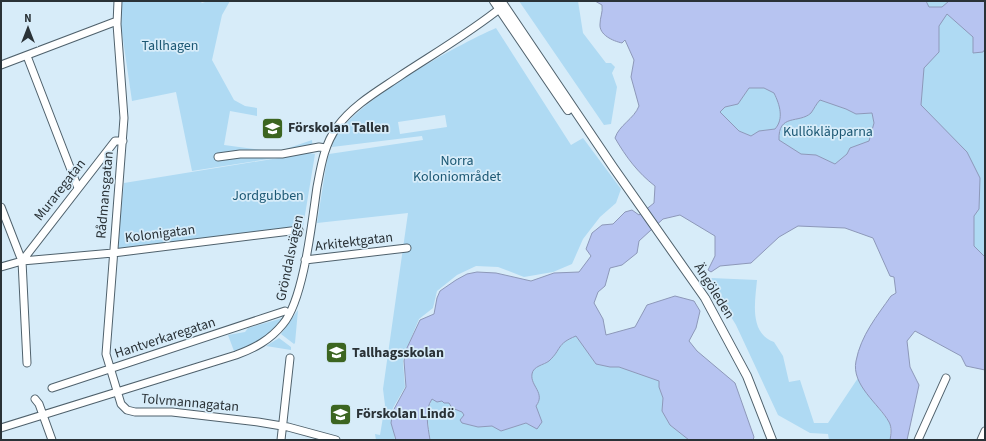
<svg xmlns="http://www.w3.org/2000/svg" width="986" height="441" font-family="'Source Sans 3',sans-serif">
<rect width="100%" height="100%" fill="#d7ecf9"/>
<!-- green -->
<path fill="#afdaf3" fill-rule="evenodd" d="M120,1h80l2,2 6,-2h22l-8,14 -10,45 22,40 11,6 12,2v8l-27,-5 -6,34 53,7 35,-12 1,12 -121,19 -16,-79 -44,9 -11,-75 1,-15z
M519,1h59l5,32 23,30h5l4,4 -3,6 5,14 -6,37 -7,1z
M886,1h99v259l-63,-38 19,-96 -20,-21 1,-12z
M496,28l75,117 12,-7 38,51 -5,14 -16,14 -17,22 -11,25 -19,8 -29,5 -26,-10 -22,-1 -19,9 -20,16 -4,17 -14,11 -15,36 -1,7 2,25 -12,21 -2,8 4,24h-19l-1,-6 5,1 5,-30 -2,-16 25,-176 -91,10 10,-63 2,-6 94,-14 -1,-4 -90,11c8,-39 127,-103 164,-119zM445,115l2,12 -47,7 -2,-12z
M749,88h15l11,5c5,12 9,26 0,36l-16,2 -8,5 -12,-5 -19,-19 5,-5 13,-3z
M820,100l26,9 10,5 16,-1 2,10 -5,18 -19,7 -3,6 -12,10 -19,-9 -15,-1 -22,-14c-1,-27 20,-16 32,-27 3,-4 5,-9 9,-13z
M309,153l6,1 -12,73 -182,23 -4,-1 7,-66z
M711,278l46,2c-2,22 -8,53 17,62l9,14 6,26 11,-2 14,43h14l30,-45 12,19 20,26v17h-61l-1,-6 -18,-1 -32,-18 -42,-90 -26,-43z
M298,310l-3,33 -1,1 -13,-10z
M283,318c-12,17 -29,28 -49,33l-6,-16 17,-3 3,-4z
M576,335l20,29 14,3h9l41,14 -1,6 4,11 -1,13 8,14 19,15h-259l-3,-28 5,-13 17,4 3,5 10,4 2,3 -2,8 16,4 14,-1 9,5 25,-8 11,6 2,-13 -3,-10c9,-12 -6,-21 -4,-33 1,-7 13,-8 17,-12 13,-13 7,-17 27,-26z
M279,338l12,9v3l-25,-4z"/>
<!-- water -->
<path fill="#b7c4f1" stroke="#8d98b9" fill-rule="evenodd" d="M595,1h331l3,6h13l7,-6h36v48l-2,3 -10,1v-16l-26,-23 -8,12v26l-15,16 -3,37 46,47 13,26 -1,31 -5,7v30l11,11v113l-19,-4 -5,-10 -46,-25 -8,10 3,26 9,18 -12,55h-17c1,-5 2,-13 -1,-18 -10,-18 -38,-37 -33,-61 5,-26 21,-45 35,-65l5,-3 -2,-16 -4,-1 -17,-38 -28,-10 -47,-2 -19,11 -28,26 -31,3 -9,6 -3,-2 7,-14v-20l-35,-21 -17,4 -24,22 -2,12 -15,12 -12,3 -5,18 -7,6 -4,11 9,16 3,16 29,-8 12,-22 28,-9 19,5 6,10 -4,17 -7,13 8,10 38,32 19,54 -1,3h-64l-19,-15 -8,-14 1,-13 -4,-11v-6l-40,-14h-9l-14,-3 -20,-28c-20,8 -14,13 -27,25 -5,4 -16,5 -17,13 -2,12 14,19 4,32l6,16 -5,7 -11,-6 -25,8 -9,-5 -14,1 -16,-4 -2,-3 4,-5 -2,-3 -10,-4 -3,-5h-5l-2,-2 -5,1 -5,-3c-8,12 -4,27 -2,41h-34l-5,-17 2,-12 13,-24 -2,-26 2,-11 14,-30 14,-6 3,-16 3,-7 16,-11 11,-6 10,-2 19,1 35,8 23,-8 25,-1 12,-16 -5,-7 6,-16 10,-8 11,-1 12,-12 7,-2 7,5 15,-12 1,-17c-17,-13 -29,-29 -40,-48 4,-13 19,-19 24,-32l-8,-29 3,-17 -9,-20 -3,3c-9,-2 -23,-8 -22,-19 0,-7 3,-11 2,-19zM749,88h15l10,5c6,12 10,26 1,36l-16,2 -8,5 -12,-5 -19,-19 5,-5 13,-3zM820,100l26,9 10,5 16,-1 2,10 -5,18 -19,7 -3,6 -12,10 -19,-9 -15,-1 -22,-14c-1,-27 20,-16 32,-27 3,-4 5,-9 9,-13z"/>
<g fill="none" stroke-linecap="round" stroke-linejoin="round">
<defs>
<path id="minor" d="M118,1l-1,23 7,94 -18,236 15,50 6,6 8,2h37l86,10 30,5 48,13
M27,56l51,132
M1,65l116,-44
M218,157l22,-3h42l37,-7 7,1
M1,207l21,54 5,102
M305,260l102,-12
M22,261l93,-120h8
M1,267l21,-6 91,-8 186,-23
M52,388l233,-77
M35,399l4,5 13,36
M1,428l235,-73c19,-7 34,-15 47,-31 21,-25 29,-103 34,-137 4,-21 7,-42 20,-60 16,-22 41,-36 63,-51 35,-23 71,-44 103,-70
M281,440l9,-82
M918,440l28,-62
M981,440l4,-9"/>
<path id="major" d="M494,1l74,109
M501,1l112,166 92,131 42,78 25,64"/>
</defs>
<!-- minor casing -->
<use href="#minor" stroke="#4f616c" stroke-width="9"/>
<!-- major casing -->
<use href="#major" stroke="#4f616c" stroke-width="10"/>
<!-- minor -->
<use href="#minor" stroke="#fff" stroke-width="7"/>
<!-- major -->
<use href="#major" stroke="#fff" stroke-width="8"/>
</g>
<!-- icons -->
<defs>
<symbol id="school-square" viewBox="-11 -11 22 22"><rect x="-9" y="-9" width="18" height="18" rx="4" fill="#3c6521" stroke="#d7ecf9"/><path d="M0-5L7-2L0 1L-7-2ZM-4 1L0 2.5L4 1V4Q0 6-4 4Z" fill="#fff"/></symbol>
</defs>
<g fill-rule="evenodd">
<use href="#school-square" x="260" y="116" width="25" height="25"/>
<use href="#school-square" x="324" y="340" width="25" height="25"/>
<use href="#school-square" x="328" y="402" width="25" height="25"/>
</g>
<g text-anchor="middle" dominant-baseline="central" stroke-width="3.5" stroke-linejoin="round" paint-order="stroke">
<!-- park labels -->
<g font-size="14" fill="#1b5773" stroke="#d7ecf9">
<text x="170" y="46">Tallhagen</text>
<text x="828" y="132">Kullökläpparna</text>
<text x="457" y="161">Norra<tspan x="457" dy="16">Koloniområdet</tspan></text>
<text x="268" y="196">Jordgubben</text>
</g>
<!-- poi labels -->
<g font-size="14" font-weight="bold" fill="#2a3237" stroke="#d7ecf9" text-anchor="start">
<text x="288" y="128">Förskolan Tallen</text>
<text x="352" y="353">Tallhagsskolan</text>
<text x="356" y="414">Förskolan Lindö</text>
</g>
<!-- street labels -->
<g font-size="14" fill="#2a3237" stroke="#d7ecf9">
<text transform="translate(60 190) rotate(-52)">Muraregatan</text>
<text transform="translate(105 195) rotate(-85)">Rådmansgatan</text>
<text transform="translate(160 234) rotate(-7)">Kolonigatan</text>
<text transform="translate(354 242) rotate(-7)">Arkitektgatan</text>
<text transform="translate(290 258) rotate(-78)">Gröndalsvägen</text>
<text transform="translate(714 291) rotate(58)">Ängöleden</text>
<text transform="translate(165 338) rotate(-18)">Hantverkaregatan</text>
<text transform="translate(190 403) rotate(5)">Tolvmannagatan</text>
</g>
</g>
<!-- border -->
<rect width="986" height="441" fill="none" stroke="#2a3237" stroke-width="4"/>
<!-- north arrow -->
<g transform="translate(28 28)" stroke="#d7ecf9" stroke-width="3" paint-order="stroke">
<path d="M0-3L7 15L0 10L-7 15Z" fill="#2a3237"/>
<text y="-6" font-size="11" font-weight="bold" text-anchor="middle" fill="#2a3237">N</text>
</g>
</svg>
